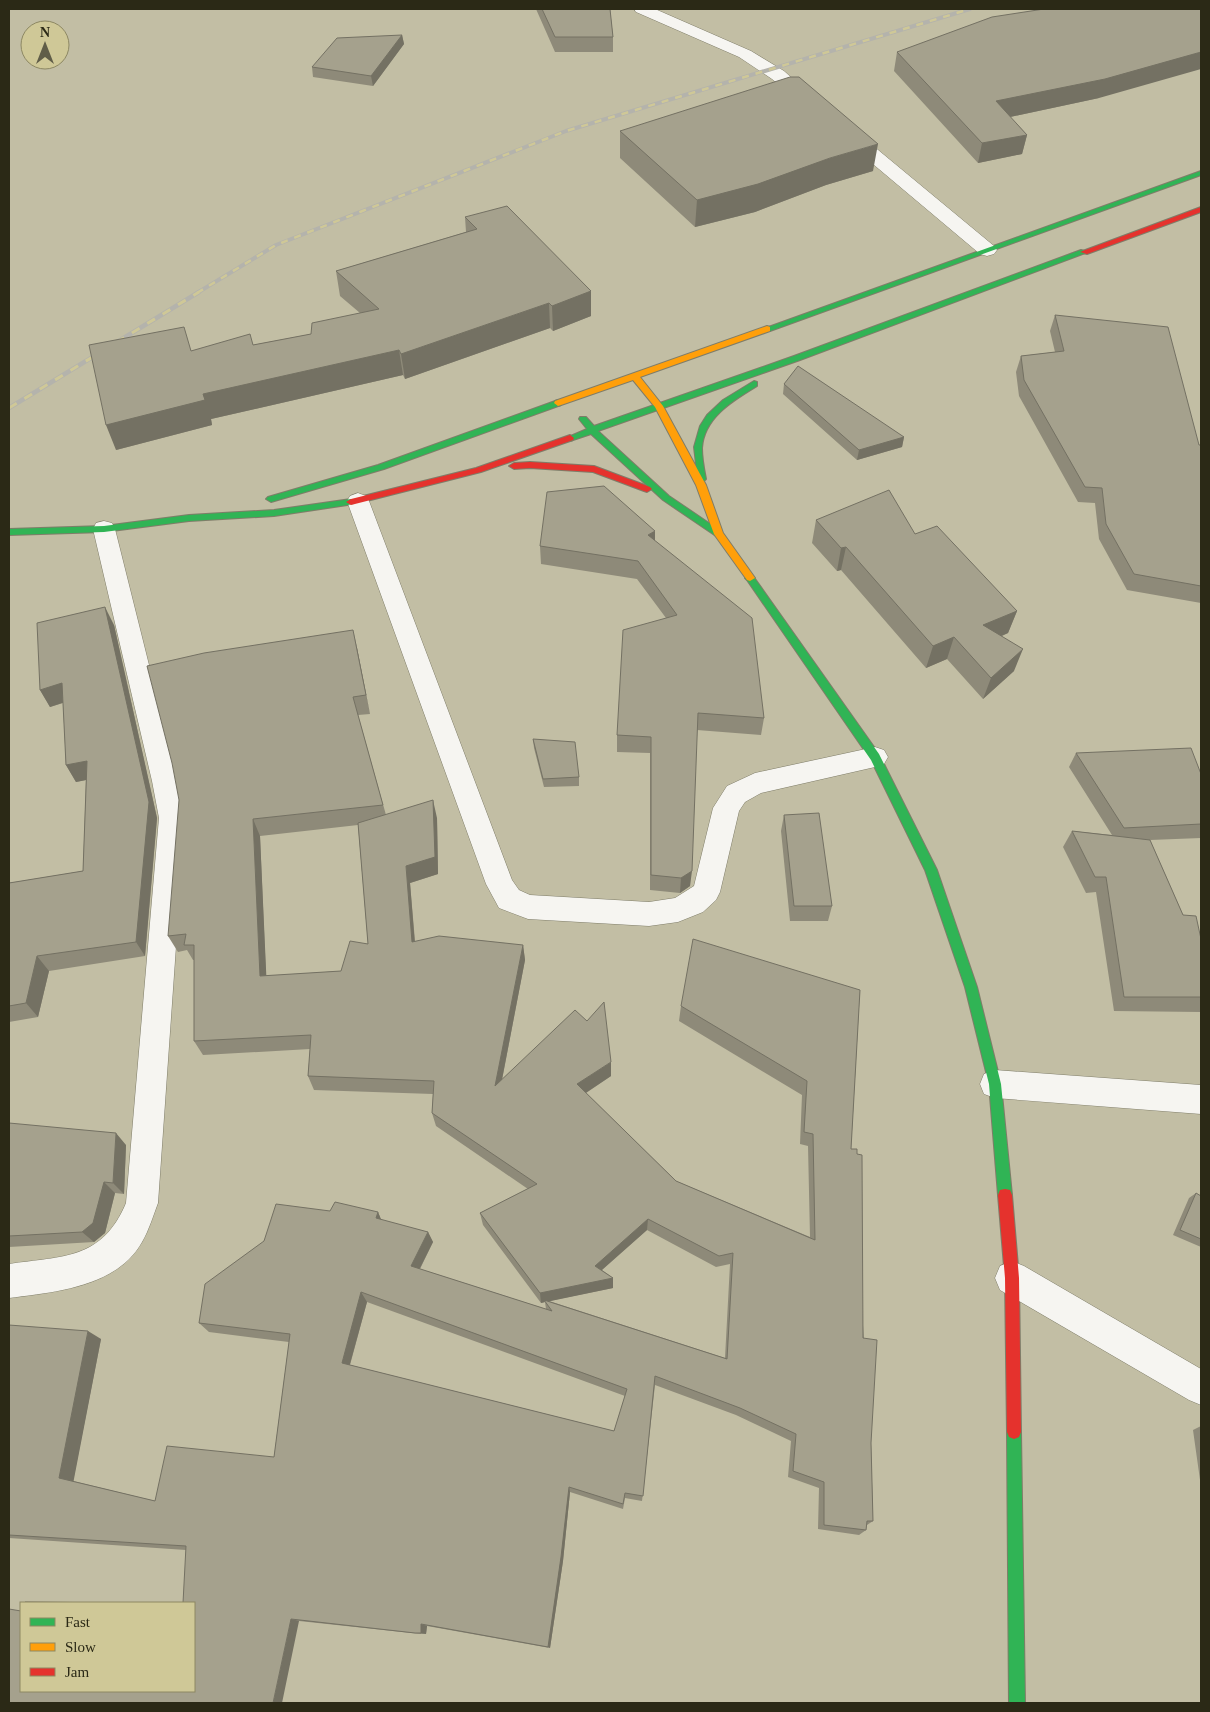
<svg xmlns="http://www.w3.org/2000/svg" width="1210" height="1712" font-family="Georgia,serif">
<rect width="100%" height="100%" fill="#c2bea4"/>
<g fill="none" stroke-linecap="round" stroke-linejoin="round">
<defs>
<path id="street" d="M634,9h21l96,42 33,20 36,32 -3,4h-12l-33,-28 -33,-22 -103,-45z
M848,129l6,1 140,116 3,4 -3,4 -7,2 -7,-2 -138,-116 -3,-4 3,-4z
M358,493l8,3 3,5 143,379 7,10 11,5 119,7 26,-4 19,-12 19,-78 14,-22 28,-13 120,-26 9,3 4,7 -4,7 -9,3 -114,26 -16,9 -6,9 -19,81 -4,8 -13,12 -25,10 -29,4 -121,-7 -29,-11 -13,-24 -139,-383 3,-5z
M104,521l8,2 3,6 63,252 7,37 -27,385c-5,13 -9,27 -16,39 -25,45 -87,50 -133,56v-34c54,-8 93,-4 117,-61l33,-385 -7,-37 -59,-252 3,-6z
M995,1070l206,15v29l-206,-16 -11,-4 -4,-10 4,-10z
M1012,1261l12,5 177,103v36l-12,-5 -189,-110 -5,-12 5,-12z"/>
<path id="fast" d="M1201,171v4l-431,156h-6l-1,-2z
M1081,250l7,2 -288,108 -202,71 71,65 53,36v4h-6l-53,-36 -72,-66 -21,7 -4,-3 21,-9 -8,-10 1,-2h6l8,9 200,-70z
M754,381l3,1v4c-23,14 -53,31 -55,62 0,10 2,21 4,31l-2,2h-6l-4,-34 6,-21 7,-11 16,-15z
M558,400l4,3 -1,2 -177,64 -113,33 -5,-3 2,-2 110,-32z
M351,499l3,1v4l-80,12 -85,5 -85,11 -95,3v-6l95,-3 85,-11 85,-5z
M750,575l3,1 126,178 58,116 40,117 24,97 11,111 -2,5 -5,1 -5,-1 -2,-5 -9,-111 -24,-97 -40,-117 -54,-110 -124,-180 -2,-2z
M1014,1425l5,2 2,5 4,271h-16l-2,-271 2,-5z"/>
<path id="slow" d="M767,326l3,1v4l-130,46 23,29 43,79 17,48 32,45 -5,3 -3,-1 -33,-46 -18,-49 -41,-78 -22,-27 -72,25 -3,1 -4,-3 1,-2z"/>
<path id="jam" d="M1201,207v5l-114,42 -7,-2z
M570,435l4,3 -1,2 -92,32 -130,33 -5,-3 5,-3 125,-31z
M530,462l64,4 56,21 2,2 -5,3 -3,-1 -51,-19 -63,-4 -16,1 -5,-3 5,-3z
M1005,1189l5,1 2,5 7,83 2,154 -2,5 -5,2 -5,-2 -2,-5 -2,-154 -7,-83 2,-5z"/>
</defs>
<!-- street casing -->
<use href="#street" stroke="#7f7d69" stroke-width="1"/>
<!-- fast casing -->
<use href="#fast" stroke="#7f7d69" stroke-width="2"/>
<!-- slow casing -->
<use href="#slow" stroke="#7f7d69" stroke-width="2"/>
<!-- jam casing -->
<use href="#jam" stroke="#7f7d69" stroke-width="2"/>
<!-- street -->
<use href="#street" fill="#f6f5f1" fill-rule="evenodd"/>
<!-- fast -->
<use href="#fast" fill="#30b455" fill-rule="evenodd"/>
<!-- slow -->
<use href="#slow" fill="#ff9f0a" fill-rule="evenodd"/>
<!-- jam -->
<use href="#jam" fill="#e5322d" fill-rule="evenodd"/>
<defs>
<path id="rail-far1" d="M197,293l79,-48 290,-114 404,-122"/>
<path id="rail" d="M9,408l190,-116"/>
</defs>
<!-- rail-far1 casing -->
<use href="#rail-far1" stroke="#b4b3ac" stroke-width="4"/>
<!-- rail casing -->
<use href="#rail" stroke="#b4b3ac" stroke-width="4.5"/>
<!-- rail-far1 -->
<use href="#rail-far1" stroke="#cfc897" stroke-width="2.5" stroke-dasharray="7" stroke-linecap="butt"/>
<!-- rail -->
<use href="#rail" stroke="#cfc897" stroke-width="3" stroke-dasharray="9" stroke-linecap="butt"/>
</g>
<!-- wall -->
<path fill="#8e8a79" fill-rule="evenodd" d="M536,9h74l3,28v15h-58z
M402,35l2,9 -31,42 -60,-9 -1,-10z
M897,52l202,46 -89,19 17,18 -5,19 -44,9 -84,-92z
M620,131l253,40 -47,14 -71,27 -60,15 -75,-69z
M465,217l126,74v25l-38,15 -3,-3 -145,51 -2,-4 -192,44 1,6 -96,25 75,-99 62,-6 58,-11 49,-21 -20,-17 -4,-25 130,-39z
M1055,315l144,130h2v158l-74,-13 -28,-51 -4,-36 -17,-1 -59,-106 -3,-24 5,-16 34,-4 -5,-21z
M784,384l120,53 -2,10 -45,13 -74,-66z
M816,520l99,14 102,77 -9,22 -6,3 12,35 -31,28 -36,-40 -21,9 -85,-98 -4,1 -25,-28z
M655,541l109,177 -3,17 -64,-5 -7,156 -10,7 -30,-3v-137l-33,-1v-17l49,-117 -29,-39 -96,-15 -1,-18z
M114,625l43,193 -12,138 -96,15 -11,46 -29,5v-139l74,-12 3,-91 -10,2 -10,-17 -3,-62 -13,4 -10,-17z
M357,648l13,66 -12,1 28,100 51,3 1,56 -28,9 5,58 108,4 2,15 -23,120 109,-4 -25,17 90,88 134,56 -2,-91 -8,-2 2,-49 -123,-74 2,-15 179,-16 -9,159 20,294 2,78 -6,4 -1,5 -7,5 -41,-6 1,-41 -31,-11 3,-36 -55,-26 -81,-30 -13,116 -17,-3 -2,11 -53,-17 -7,69 -13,87 -123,-22 -1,8h-5l-122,-13 -105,70 -8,-141 -177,-12v-213l92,14 -28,142 82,20 119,-44 15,-115 -80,-10 -10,-9 131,-112 48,1 3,8 47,12 5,10 -13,27 126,40 -1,-7 -4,1 -58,-78 -3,-12 48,-24 -92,-63 -4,-13 1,-19 -119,-4 -6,-14 2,-27 -107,6 -9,-14v-81h-1l-6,-10 -9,2 -10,-16zM358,825l10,119 -27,27 -75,5 -6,-140zM647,1230l69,37 14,-3 -5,94 -176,-57 64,-13v-10l-11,-8zM367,1302l258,94 -11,35 -264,-66z
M533,739l46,38v9l-35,1 -10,-39z
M1076,753l125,21v64l-51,2 33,75 18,24v73l-87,-1 -18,-119 -10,1 -23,-46 9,-16 40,4 -43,-68z
M784,815l48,91 -4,15h-38l-9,-90z
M9,1123l117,22 -2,49 -9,-1 -10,40 -11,9 -85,5z
M1196,1193l5,3v51l-28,-12 16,-37z
M1201,1426v61l-8,-57z"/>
<!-- shaded-wall -->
<path fill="#747163" d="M402,35l2,9 -31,42 -2,-10z
M1201,52v17l-102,29 -108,23 5,-20z
M1027,135l-5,19 -44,9 4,-20z
M878,144l-5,27 -47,14 -71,27 -60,15 2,-27 133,-42z
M591,291v25l-38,15 -1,-25z
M549,303l1,25 -145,51 -4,-25z
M399,350l4,25 -192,44 1,6 -96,25 -10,-25 97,-31z
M904,437l-2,10 -45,13 2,-10z
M655,531v18l-7,-14z
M846,547l-5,23 -4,1 4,-23z
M105,607l9,18 43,193 -12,138 -9,-14z
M1017,611l-9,22 -33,14 8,-22z
M353,630l4,18 13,66 -4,-19z
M954,637l-7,22 -21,9 7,-22z
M1023,649l-9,22 -31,28 8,-21z
M62,683l9,17 -21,7 -10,-17z
M87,761l9,17 -20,4 -10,-17z
M433,800l4,18 1,56 -28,9 6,75 -4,-16 -6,-76z
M253,819l7,17 7,155 -7,-15z
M692,871l-2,15 -10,7 1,-15z
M523,945l2,15 -27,140 -3,-14z
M37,956l12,15 -11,46 -12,-14z
M611,1062v14l-33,22 -1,-14z
M116,1133l10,12 -2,49 -11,-11z
M104,1182l11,11 -10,40 -11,9 -12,-10z
M378,1212l5,12 -7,-6z
M648,1219l-1,11 -52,46v-10z
M428,1232l5,10 -17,34 -5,-10z
M613,1278v10l-67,14 -2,-2 1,2 -4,1 -1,-10z
M361,1292l6,10 -19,69 -6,-8z
M88,1331l13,8 -28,145 -14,-6z
M569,1487l1,5 -7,69 -13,87 -2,-1z
M291,1619l8,2 -17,82h-9z
M421,1624l6,2 -1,8 -5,-1z"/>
<!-- building -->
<path fill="#a5a18d" stroke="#747163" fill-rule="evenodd" d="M542,9h68l3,28h-58z
M1044,9h157v43l-96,27 -109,22 31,34 -45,8 -85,-91 95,-35z
M402,35l-31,41 -59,-9 25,-29z
M790,77h9l79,67 -48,14 -72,26 -61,16 -77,-69z
M507,206l84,85 -39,15 -3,-3 -148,51 -2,-4 -196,44 2,6 -99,25 -17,-80 95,-18 7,24 59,-17 3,11 58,-11 1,-11 67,-14 -43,-38 141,-42 -12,-12z
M1055,315l113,12 31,118h2v141l-67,-12 -28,-50 -4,-36 -17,-1 -61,-107 -3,-24 43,-5z
M798,366l106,71 -45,13 -75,-66z
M604,486l51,45 -7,4 104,83 12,100 -66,-5 -6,158 -11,7 -30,-3v-138l-34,-2 6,-105 54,-15 -39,-54 -98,-15 7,-54z
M889,490l26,44 22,-8 80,85 -34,14 40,24 -32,29 -37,-41 -21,9 -87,-99 -5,1 -25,-28z
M105,607l44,195 -13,140 -99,14 -11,47 -17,3v-123l74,-12 4,-110 -21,4 -4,-82 -22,7 -3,-67z
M353,630l13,65 -13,2 30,108 -130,14 7,157 81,-5 9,-30 18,3 -10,-121 75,-23 2,57 -29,9 6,76 27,-6 84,9 -28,141 80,-76 12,11 17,-19 7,60 -34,22 99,97 139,59 -2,-106 -9,-2 3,-51 -126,-75 12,-67 167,51 -9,159h6v5l5,1 1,183 14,2 -6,103 2,78h-6l-1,9 -42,-5v-43l-31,-11 3,-37 -56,-26 -85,-32 -12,120 -18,-3 -2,11 -54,-17 -8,70 -13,90 -127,-23v9h-6l-124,-14 -18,84h-264v-94l12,2v80h173v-88h-11l3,-57 -177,-11v-210l79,6 -29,147 96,23 12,-55 107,11 16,-123 -91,-11 6,-39 59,-43 12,-37 54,7 5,-9 43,10 -2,6 52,14 -17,34 141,45 -8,-11 183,59 6,-106 -14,3 -71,-37 -53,47 18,12 -73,15 -60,-80 57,-29 -105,-71 2,-32 -126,-5 3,-41 -117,6v-96h-10l2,-11 -18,2 11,-136 -7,-37 -25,-97 57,-13zM361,1292l266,97 -13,42 -272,-68z
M533,739l42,3 4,35 -36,2z
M1191,748l10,26v50l-77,4 -48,-75z
M819,813l13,93h-38l-10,-91z
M1072,831l78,9 33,75 13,1 5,23v58h-77l-18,-120h-11z
M9,1123l107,10 -3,50 -9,-1 -11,41 -11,9 -73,4z
M1196,1193l5,3v43l-21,-9z
M25,1602l94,1h-95z"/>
<!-- border -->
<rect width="1210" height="1712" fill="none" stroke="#2b2916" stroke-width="20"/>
<!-- legend -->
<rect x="20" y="1602" width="175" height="90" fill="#cfc897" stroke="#8d8863"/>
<rect x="30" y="1618" width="25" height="8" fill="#30b455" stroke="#8d8863"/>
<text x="65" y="1627" font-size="15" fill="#2b2916">Fast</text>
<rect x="30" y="1643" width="25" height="8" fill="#ff9f0a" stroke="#8d8863"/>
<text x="65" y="1652" font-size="15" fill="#2b2916">Slow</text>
<rect x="30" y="1668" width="25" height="8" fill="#e5322d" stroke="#8d8863"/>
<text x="65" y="1677" font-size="15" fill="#2b2916">Jam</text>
<!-- north arrow -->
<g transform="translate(45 45)"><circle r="24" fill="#cfc897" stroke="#8d8863"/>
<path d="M0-4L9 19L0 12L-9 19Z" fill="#605d48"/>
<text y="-8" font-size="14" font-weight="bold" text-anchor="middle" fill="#2b2916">N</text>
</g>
</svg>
